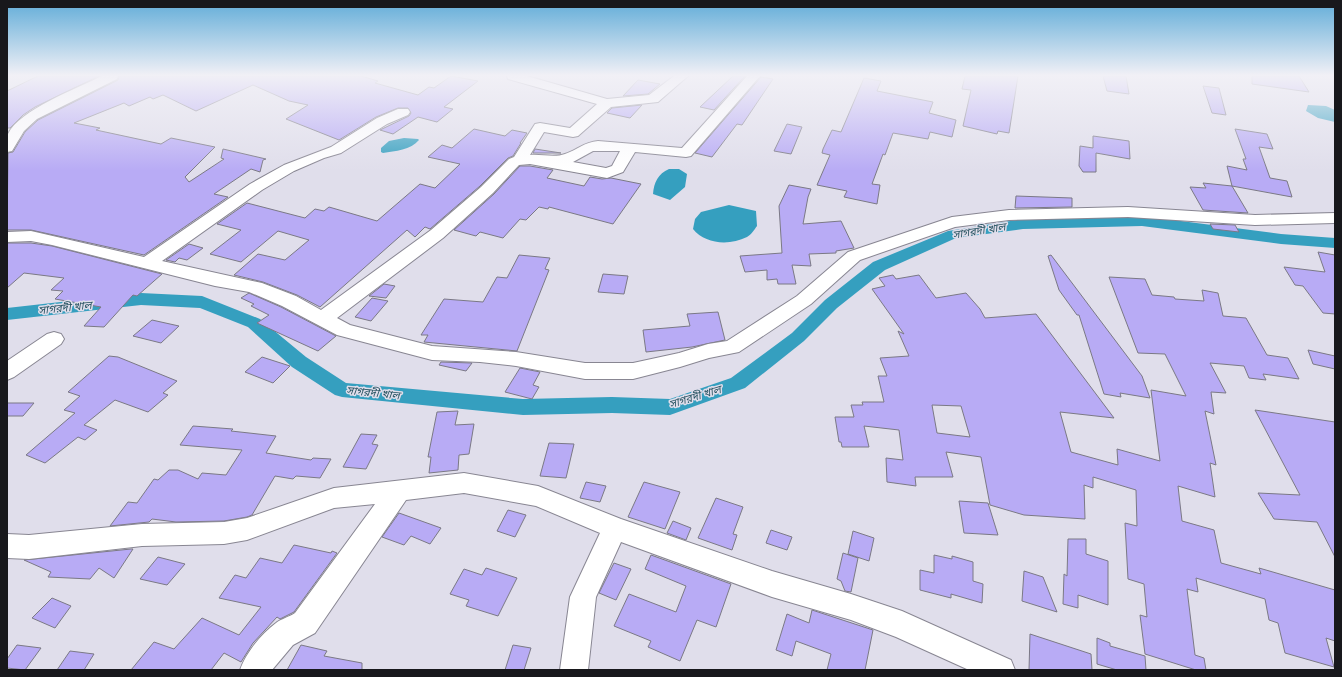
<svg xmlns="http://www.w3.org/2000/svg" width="1342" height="677" font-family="Rubik,'Noto Sans Bengali',sans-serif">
<rect width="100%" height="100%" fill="#e0deeb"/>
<!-- water -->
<path fill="#359fbf" d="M1308,105l18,1 9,4v12l-17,-4 -12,-7z
M404,138l14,1 1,1c-8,10 -24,11 -36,13l-2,-1v-4l8,-7z
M669,169h10l8,5 -2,13 -15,13 -17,-6c1,-12 5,-20 16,-25z
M729,205l27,6 1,15c-3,4 -6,9 -10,11 -18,9 -42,7 -54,-8l2,-10 6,-7z"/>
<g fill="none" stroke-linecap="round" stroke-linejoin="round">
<!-- canal -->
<path fill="#359fbf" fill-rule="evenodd" d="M1142,216l139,18 54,4v10l-54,-4 -139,-18 -119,3 -67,9 -71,32 -48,38 -33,33 -59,47 -75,27 -58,-2 -89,2 -181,-18 -7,-2 -43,-28 -44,-40 -48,-19 -59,-3 -134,15v-12l134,-15 61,3 58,23 46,38 40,26 177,16 89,-2 58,2 61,-21 61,-45 33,-33 48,-38 75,-31 75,-12z"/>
</g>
<!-- building -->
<path fill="#b8abf5" stroke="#7b7985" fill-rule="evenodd" d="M38,76h61l-64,31 -12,8 -13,13h-3v-37z
M119,76h242l17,5 -3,2 43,12 11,-8 5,1 17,-12 27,5 -34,26 9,2 -16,13 -19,-5 -25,17 -13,-4 29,-14 2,-3 -3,-5h-10l-22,9 -37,23 -53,-21 22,-14 -19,-4 -36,-16 -57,26 -33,-16 -10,4 -3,-2 -21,9 -5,-3 -50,20 26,5 -4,2 65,14 10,-6 44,9 -30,30 4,5 35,-23 -3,-1 2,-9 43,10 -3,1 -3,12 -9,-3 -37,25 14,3 -84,58 -113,-25h-24l1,-77 5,-1 12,-20 13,-12 80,-40z
M733,76h12l-31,34 -14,-3z
M965,76h53l-9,57 -11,-2 -1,3 -34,-8 8,-36 -9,-1z
M1103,76h23l3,18 -22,-3z
M1252,76h47l10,16 -57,-8z
M761,77l12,2 -31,46 -5,-1 -25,33 -17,-4z
M864,78l17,3 -4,10 56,11 -4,11 27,7 -4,17 -22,-5 -2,7 -35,-6 -8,22 -2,-1 -11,30 8,1 -3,19 -33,-7 3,-6 -30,-6 13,-30 -8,-2 1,-4 9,-19 9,2z
M638,80l22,4 -12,10 -25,2z
M1203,86l16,2 7,27 -14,-2z
M642,105l-12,13 -23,-5 5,-5z
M787,124l15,3 -11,27 -17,-3z
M474,129l31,7 7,-6 15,3 -7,10h1l-8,13 -5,2 -28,28 -50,43 -5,-2 -10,10 -8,-7 -87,77 -23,-12 -34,-13 -29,-7 24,-21 27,6 24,-20 -31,-9 -37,31 -31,-8 31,-24 -24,-6 30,-21 58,15 10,-9 9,2 5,-4 48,14 43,-37 15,4 25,-24 -32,-7 14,-12 10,3z
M1235,129l32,5 6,15 -14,-2 11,31 17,3 5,16 -60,-11 -5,-20 20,4 -4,-11h3z
M1093,136l36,5 1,18 -34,-6v19h-13l-4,-6 1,-20 13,2z
M535,149l26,4h-28z
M520,166h10l23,4 -6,8 37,8 6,-9 12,2 9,-1 30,6 -28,40 -64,-17 -1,2 -9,-2 -13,13 -6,-1 -17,19 -23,-6 -4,4 -22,-6 40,-36z
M1203,183l29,3 16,27 -45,-3 -13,-23 16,1z
M789,185l22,4 -3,8 -5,27 38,-3 13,27 -18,3v2l-27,1 2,12 -19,-1 4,19h-18l-1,-5 -10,1v-10l-22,2 -5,-16 42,-3 -3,-47z
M1016,196l56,2v9l-57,1z
M1210,224l25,1 4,7 -26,-3z
M7,243h24l21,3 110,28 -25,22 -4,-1 -29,32 -20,-1 17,-19 -46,-8 8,-8 -12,-1 13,-12 -40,-5 -17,15z
M189,244l14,4 -16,12 -8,-2 -4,4 -9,-2z
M1318,252l17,3v59l-12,-1 -20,-27 -8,-1 -11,-18 41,5z
M519,255l31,3 -5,11 4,1 -32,81 -93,-9 4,-7h-7l23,-36 39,3 14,-25 10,1z
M1051,255l91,121 8,22 -30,-5 1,4 -17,-3 -25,-79h-2l-18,-25 -11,-34z
M603,274l25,2 -4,18 -26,-2z
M893,275l3,4 23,-4 17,23 30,-5 14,16 5,9 51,-4 78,104 -54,-6 11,40 47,13 -1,-16 43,12 -9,-71 35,6 -21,-42 -27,-1 -29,-76 36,2 7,16 22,2 1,2 29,2 -2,-11 16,3 5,23 23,2 21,37 21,3 11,21 -36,-5 3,6 -17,-2 -5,-12 -34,-3 16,30 -15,-1 3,22 -9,-3 11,54 -6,-2 5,34 -37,-11 4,35 32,9 7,33 40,11 -2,-6 76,22v51l-9,-3 8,29 -49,-14 -7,-30 -9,-3 -4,-21 -69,-21 2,14 -11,-3 8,66 9,3 2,12h-10l-51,-16 -5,-39 7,2 -3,-33 -16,-5 -3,-56 12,3 -1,-36 -43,-13v11l-9,-3 1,34 -61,-4 -34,-10 -9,-48 -35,-5 7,25h-38l1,9 -29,-4 -1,-24 17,2 -4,-30 -35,-4 5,21h-27l-1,-5h-2l-4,-25h19l-3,-12h12l-1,-3h22l-6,-26h9l-7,-18 29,-2 -11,-25 6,3 -32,-45 13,-3 -6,-8zM932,405l29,1 9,31 -33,-4z
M384,284l11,2 -9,12 -17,-2z
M249,293l32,14 55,29 -18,15 -61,-28 12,-8 -18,-9 3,-2 -13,-6z
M372,298l16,3 -17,20 -16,-4z
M718,312l7,28 -33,7 -46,5 -3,-22 47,-4 -3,-12z
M152,320l27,6 -18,17 -28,-7z
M1308,350l27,6v13l-22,-5z
M109,356l9,1 59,24 -14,12 5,2 -20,17 -33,-12 -31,25 13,5 -12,10 -7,-3 -33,26 -19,-8 49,-42 -11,-3 16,-14 -12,-4z
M262,357l28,9 -17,17 -28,-11z
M441,362l31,1 -6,8 -27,-6z
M520,368l20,4 -7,13 6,2 -7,12 -27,-7z
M7,403h27l-11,13h-16z
M1255,410l80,12v135l-18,-35 -43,-3 -16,-26 42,2z
M458,411l-3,14 19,-1 -5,30 -10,1 -1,15 -29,3 2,-16h-3l9,-45z
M193,426l40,3 -2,2 45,5 -10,17 45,7 2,-2 18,1 -11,19 -24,-2 -3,3 -18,-3 -23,39 -5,2 -23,4 -48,1 -24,-3 -3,3 -39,4 18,-24 9,1 17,-24 4,1 11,-10h9l20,9 4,-6 24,2 16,-25 -62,-5z
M361,434l16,1 -5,9 6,1 -12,24 -23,-2z
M549,443l25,1 -8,34 -26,-2z
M586,482l20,4 -6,16 -20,-4z
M644,482l36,10 -15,37 -37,-12z
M716,498l27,9 -10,27 4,1 -5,15 -34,-12z
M959,501l29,2 10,32 -34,-2z
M508,510l18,5 -11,22 -18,-6z
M399,513l42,15 -11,16 -19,-8 -7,9 -22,-8z
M673,521l18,7 -5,12 -19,-7z
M771,530l21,7 -5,13 -21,-7z
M853,531l21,7 -5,23 -21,-7z
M1068,539h18v15l22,7v44l-30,-10v13l-15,-4 1,-30 3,2z
M294,545l37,8 1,-2 5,2 -43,59 -14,7 -3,-2 -24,26 -12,19 -17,-9 -13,17h-80l23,-28 20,7 28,-31 37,17 22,-28 -42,-9 16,-23 11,3 14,-20 22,5z
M131,549h2l-19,29 -15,-10 -9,11 -42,-2 3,-5 -27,-12z
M843,553l15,5 -7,34 -6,-1 -4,-10 -4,-2z
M651,555l80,29 -15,43 -19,-7 -17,41 -32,-14 3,-6 -37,-15 15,-32 47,18 10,-26 -41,-17z
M934,555l18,4v-3l21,6v19l10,3 -1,19 -31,-9v4l-31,-8v-20l14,3z
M158,557l27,7 -18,21 -27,-6z
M614,563l17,6 -15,31 -17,-7z
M486,568l31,10 -19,38 -32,-10 3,-6 -19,-6 14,-25 18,6z
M1024,571l19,6 14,35 -35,-11z
M52,598l19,8 -16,22 -23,-10z
M812,610l61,20 -8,40h-38l4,-16 -35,-13 -4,15 -16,-6 11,-36 22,9z
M1030,634l61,20 1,16h-63z
M1097,638l13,5v3l35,10 1,14h-29l-20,-6z
M17,645l24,3 -16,22 -18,-2v-9z
M301,645l26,6 -3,5 38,7v7h-75z
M513,645l18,3 -7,22h-19z
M70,651l24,3 -10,16h-27z"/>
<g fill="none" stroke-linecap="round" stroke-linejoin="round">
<defs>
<path id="minor" d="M102,76h16l-1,3 -80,40 -13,12 -12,20 -5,1c0,-5 -1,-13 1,-18 11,-24 70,-46 94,-58z
M507,76h20l80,23 42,-4 25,-19h14l-30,26 -47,5 -33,29 -5,1 -29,-5 -14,23c11,-1 25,3 35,-1 12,-4 19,-12 33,-13l84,7 65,-72h13l-69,80 -5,1 -51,-5 -12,20 -16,6 -77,-14 -11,1 -26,28 -50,45 -106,80 13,7 82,21 84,6 69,11h48l46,-10 29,-9 19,-3 70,-45 51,-44 104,-35 57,-7 119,-3 127,8 80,-2v10l-80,2 -127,-8 -119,3 -54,7 -95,33 -49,44 -72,48 -30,6 -29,9 -47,12h-48l-69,-13 -36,-4 -48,-2 -95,-25 -55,-29 -33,-14 -34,-6 -163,-41 -21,-4 -24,1v-10l24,-1 113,26 106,-73 34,-19 47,-18 46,-29 21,-9h10l2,3 -2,3 -21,9 -46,29 -17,5 -30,13 -32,19 -100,71 100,22 34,13 25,14 110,-80 50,-43 28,-28 5,-2 21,-33 5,-1 30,5 27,-24 -89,-25zM593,151h27l-8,15 -6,2 -33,-6z
M54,332l7,2 3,5 -3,5 -47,33 -7,3v-19l40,-27z
M464,473l74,13 83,33 151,52 79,23 51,17 109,49 4,10h-46l-73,-33 -45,-17 -79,-23 -151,-55 -25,55 -8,73h-28l10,-73 30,-64 -64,-27 -72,-13 -58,7 -91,133 -22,12 -21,25h-32c6,-17 21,-36 36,-47 5,-4 13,-6 19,-10l80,-109 -41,4 -87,32 -23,4 -82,2 -113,13 -22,-1v-24l22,1 113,-11 82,-2 23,-4 87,-30z"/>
</defs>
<!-- minor casing -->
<use href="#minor" stroke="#888692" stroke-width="2"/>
<!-- minor -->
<use href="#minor" fill="#fff" fill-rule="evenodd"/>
</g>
<!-- sky -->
<linearGradient id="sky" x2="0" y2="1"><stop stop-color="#60acd8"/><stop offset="0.44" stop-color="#f1f0f6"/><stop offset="1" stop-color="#f1f0f6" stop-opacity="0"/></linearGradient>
<rect width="1342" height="171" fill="url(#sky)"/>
<g text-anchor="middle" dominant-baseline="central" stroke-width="3" stroke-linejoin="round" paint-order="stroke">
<!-- water labels -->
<g font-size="11" font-style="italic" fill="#265260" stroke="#e0deeb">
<text transform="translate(979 231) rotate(-9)">সাগরদী খাল</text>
<text transform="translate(65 308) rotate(-6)">সাগরদী খাল</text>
<text transform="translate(373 393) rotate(6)">সাগরদী খাল</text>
<text transform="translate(695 397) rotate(-17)">সাগরদী খাল</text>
</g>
</g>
<!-- border -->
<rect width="1342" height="677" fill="none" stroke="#18181c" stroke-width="16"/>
</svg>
